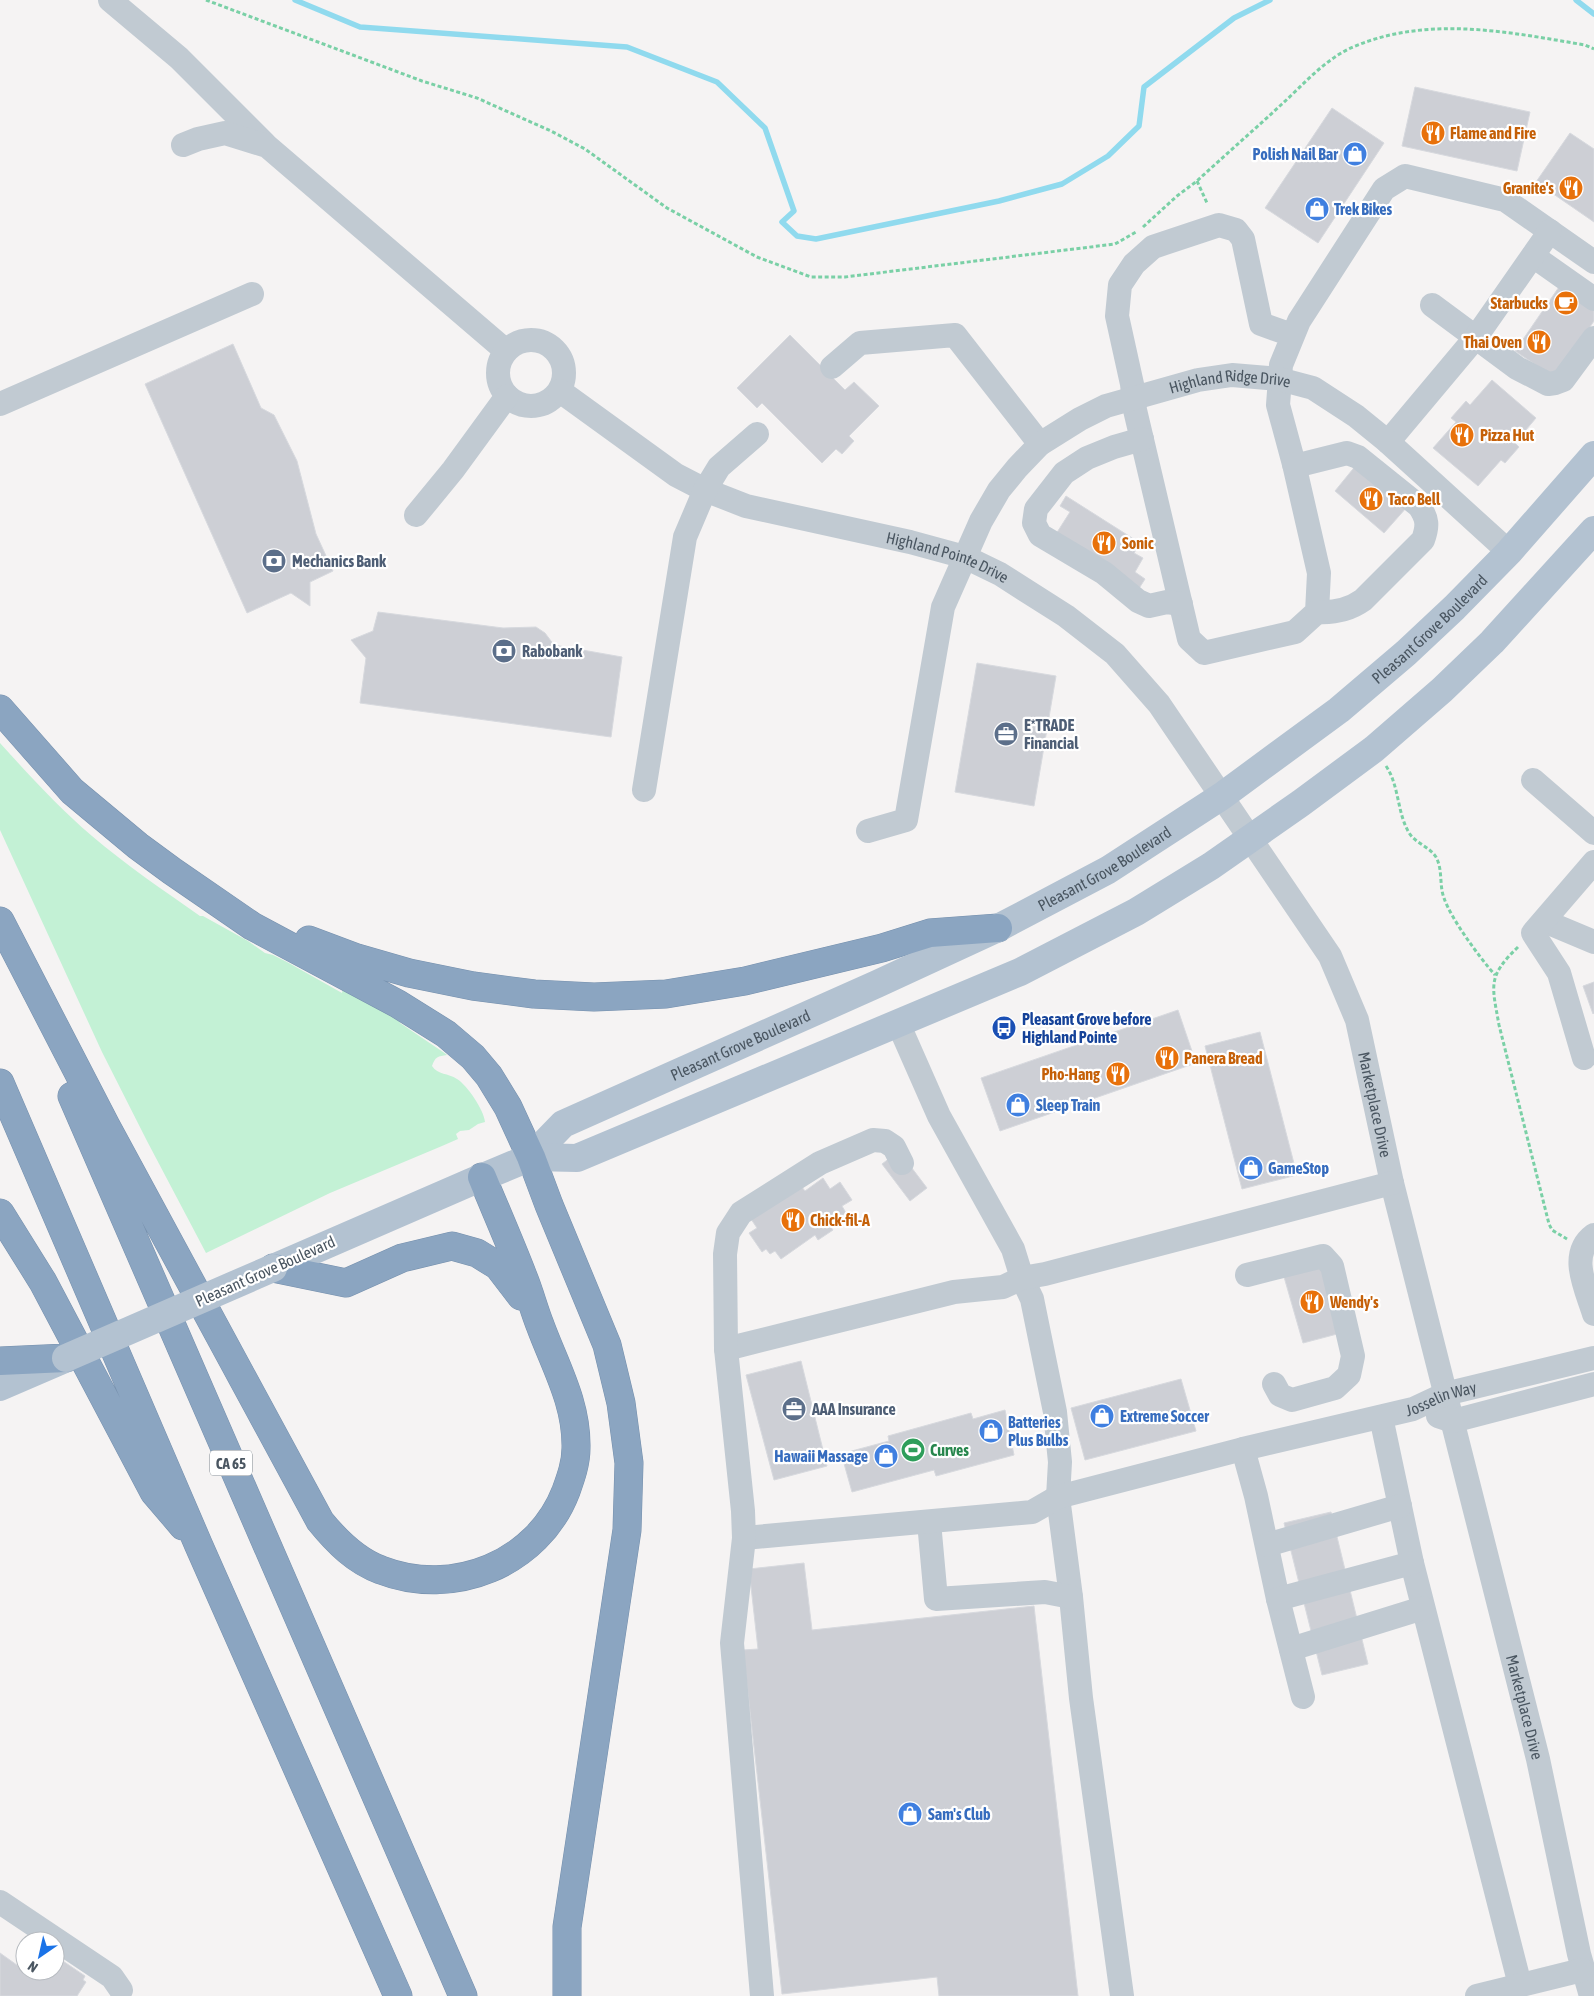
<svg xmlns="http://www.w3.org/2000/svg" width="1594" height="1996" font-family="'Asap Condensed',sans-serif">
<rect width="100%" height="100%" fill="#f5f3f3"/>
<!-- green -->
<path fill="#c3f1d5" d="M0,743c29,32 59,65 92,93 34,29 71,54 108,80h3l45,25 17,12 8,2 14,7 55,31 1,-6 55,31 2,5 43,29 4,3c-9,1 -12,2 -15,11 6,9 16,7 25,13 10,6 27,31 28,43l-7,2 -9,6 -9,1 -4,3 2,5 -16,7 -112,47 -124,60 -59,-112 -45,-89 -102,-222z"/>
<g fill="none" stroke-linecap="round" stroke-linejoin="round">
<!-- stream -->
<path stroke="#90daee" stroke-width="5.5" d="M295,0l65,27 267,20 90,35 48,46 29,83 -12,11 15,14 19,3 183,-38 63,-17 46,-28 31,-30 5,-39 90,-69 36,-18
M1576,0l18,14"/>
</g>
<!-- building -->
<path fill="#cdcfd5" stroke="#d7d9de" d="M1415,87l115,25 -13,59 -115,-25z
M1332,108l52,35 -66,100 -53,-35z
M1570,133l24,16v73l-58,-40z
M1561,284l33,23v14l-39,57 -40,-27z
M790,335l55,55 9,-8 25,24 -30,30 5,5 -12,13 -6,-5 -14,14 -60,-60 -5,5 -20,-20z
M233,344l28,64 13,7 23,46 19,73 17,37 -23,11v24l-19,-13 -44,20 -102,-229z
M1492,380l44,38 -21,25 4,4 -14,16 -4,-3 -23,26 -45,-38 23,-26 -5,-4 15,-17 4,4z
M1357,464l50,43 -23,26 -49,-42z
M1066,496l74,47 -6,10 9,5 -8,14 10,7 -7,11 -82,-56 14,-22 -10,-6z
M378,612l125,16 33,-1 9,6 9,12 68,12 -11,80 -251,-34 6,-45 -15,-18 22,-9z
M977,663l79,13 -22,130 -79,-14z
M1594,982v31l-1,1 -10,-28z
M1178,1010l18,53 -196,68 -19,-53z
M1260,1032l37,143 -55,14 -37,-143z
M899,1151l28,37 -17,13 -28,-37z
M823,1178l7,11 10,-7 12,18 -10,6 4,7 -17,11 4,6 -15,10 -3,-5 -34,24 -6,-8 -5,3 -4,-5 -4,3 -13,-19 8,-5 -8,-12 49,-34 7,9z
M1321,1260l20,73 -38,10 -21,-73z
M801,1361l26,105 -53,14 -28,-105z
M1181,1379l15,52 -111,29 -14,-52z
M1005,1410l9,45 -78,21 -2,-6 -82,22 -9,-32 5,-8 41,-11 -1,-5 83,-23 2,6z
M1331,1512l37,152 -46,11 -38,-152z
M804,1563l8,67 222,-24 44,390h-139l-2,-19 -155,17 -39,-344 15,-1 -9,-80z
M0,1953l31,22 6,-4h18v-12l2,-2 28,19 -2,4 3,2 -9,14h-77z"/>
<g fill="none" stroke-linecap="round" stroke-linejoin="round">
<defs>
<path id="highway" d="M0,709l72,82 66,55 34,25 80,55 146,78 48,30 27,23 16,19 19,31 23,50 18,48 58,140 14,58 8,60 -2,67 -60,397v69
M0,921l106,205 214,395c17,21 36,40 61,49 72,28 157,-6 185,-79 5,-14 10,-28 10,-43 1,-45 -21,-82 -36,-123 -6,-15 -10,-31 -16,-46 -13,-34 -28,-68 -42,-102
M309,940l48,18 52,15 64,13 61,8 60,3 72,-3 79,-13 137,-33 48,-15 68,-5
M0,1083l199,463 199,450
M72,1096l391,900
M0,1213l43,69 111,210 29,34
M273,1268l73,15 56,-25 50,-12 25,7 21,13 23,30
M0,1361l66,-3"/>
</defs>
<!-- highway casing -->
<use href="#highway" stroke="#7690ad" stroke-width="29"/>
<!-- path -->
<path stroke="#7ad0a6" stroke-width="3" stroke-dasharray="4 2.5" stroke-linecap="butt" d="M206,0l216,81 55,17 74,33 34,18 82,59 90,49 54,20h34l270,-33 21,-12
M1197,181l10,22
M1143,227l34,-31 20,-15c28,-26 57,-51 85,-77 21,-19 43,-45 71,-57 75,-32 155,-15 232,-2l9,4
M1386,766c13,19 11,45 22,65 6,12 21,15 28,26 7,13 3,28 8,41 7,21 36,60 51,77
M1518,947c-31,30 -26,38 -19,78l50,199 3,6 15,9"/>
<!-- minor -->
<g stroke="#c1cad2" stroke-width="24">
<path d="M110,0l69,58 85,85"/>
<path d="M183,145l15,-6 27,-6 42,13 239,205"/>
<path d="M1533,256l61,43"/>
<path d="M1432,305l85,63 31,16 7,-1 8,-3 31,-42"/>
<path d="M1292,335l-31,-11 -18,-85 -7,-9 -17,-5 -66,22 -19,17 -14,21 -3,31 15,68 3,26 54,229 15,14 91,-21 22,-20 2,-39 -25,-109 -16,-59 3,-40 18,-44 85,-132 21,-13 100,24 89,62"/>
<circle cx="531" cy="373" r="33"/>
<path d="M832,367l28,-24 95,-8 85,109"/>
<path id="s1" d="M560,391l116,84 29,15 41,16 164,36 55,15 35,17 66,42 49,38 44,50 171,252 27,64 35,163 146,576 41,195 12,42"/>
<path d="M0,404l252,-110"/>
<path d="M1142,439l-28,8 -27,11 -23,15 -28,36 -2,14 6,12 64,38 34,28 11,5 18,-4 14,2"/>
<path d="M1388,442l88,-105 74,-106"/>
<path d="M1294,464h9l44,-11 11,4 61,49c9,13 9,20 4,34l-60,60c-14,10 -28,13 -46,12"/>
<path d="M416,515l37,-45 54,-74"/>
<path d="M1533,780l61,53"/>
<path d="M644,790l41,-253 20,-47 14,-23 38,-33"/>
<path id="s2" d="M868,831l38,-11 37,-213 38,-86 18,-31 18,-22 23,-24 40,-25 26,-13 92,-26 34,-5 47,4 34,9 43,28 32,26 121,110"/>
<path d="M1544,921l50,21"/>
<path d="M898,1023l41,93 74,133 9,29 10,21 23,113 5,50 -2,35 13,100 10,101 41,298"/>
<path d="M1584,1058l-25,-85 -26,-40 61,-71"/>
<path d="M1594,1235c-26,19 -8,53 0,79"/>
<path d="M1247,1275l76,-19 9,10 21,90 -4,19 -14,13 -43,12 -12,-5 -6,-11"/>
<path d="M726,1349l228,-57 49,-5 19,-9 23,-4 347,-91"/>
<path d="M1438,1416l15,5 141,-37"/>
<path d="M1381,1417l31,146 108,422"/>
<path d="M1243,1449l13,47 22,103 25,98"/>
<path d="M929,1522l7,77 109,-7 26,5"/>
<path id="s3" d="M744,1538l288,-26 26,-15 185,-48 170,-40 32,-15 149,-36"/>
<path d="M1267,1545l133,-39"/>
<path d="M1278,1599l134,-36"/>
<path d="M1291,1649l132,-41"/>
<path d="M0,1902l112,75 9,13"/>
<path d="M762,1996l-30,-353 12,-105 -1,-27 -17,-162 -1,-95 3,-21 13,-20 79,-50 53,-23 12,1 9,6 8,16"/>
<path d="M1477,1996l105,-26"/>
</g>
<!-- major -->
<g stroke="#b3c2d1" stroke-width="28">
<path id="s4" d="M531,1157l32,-33 314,-140 121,-56 110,-58 114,-74 117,-86 67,-57 48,-45 55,-56 85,-97"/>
<path d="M273,1268l198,-86 60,-25 46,1 443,-186 116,-60 75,-46 90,-63 73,-54 68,-59 50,-48 102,-112"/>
<path d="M0,1387l65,-28"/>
</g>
<!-- highway -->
<use href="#highway" stroke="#8ba5c1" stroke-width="28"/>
<!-- major-bridge -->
<path stroke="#b3c2d1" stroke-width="28" d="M66,1358l207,-90"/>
</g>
<!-- icons -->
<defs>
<symbol id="restaurant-disc" viewBox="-11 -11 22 22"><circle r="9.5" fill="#e8710a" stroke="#fff"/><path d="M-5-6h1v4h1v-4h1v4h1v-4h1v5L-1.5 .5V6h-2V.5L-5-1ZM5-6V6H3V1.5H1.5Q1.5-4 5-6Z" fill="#fff"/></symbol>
<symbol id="shop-disc" viewBox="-11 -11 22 22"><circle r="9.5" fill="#3f7fe0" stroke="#fff"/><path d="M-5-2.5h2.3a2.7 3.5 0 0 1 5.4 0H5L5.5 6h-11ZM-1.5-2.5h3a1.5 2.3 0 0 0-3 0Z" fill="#fff"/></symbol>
<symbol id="cafe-disc" viewBox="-11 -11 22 22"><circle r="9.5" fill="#e8710a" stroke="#fff"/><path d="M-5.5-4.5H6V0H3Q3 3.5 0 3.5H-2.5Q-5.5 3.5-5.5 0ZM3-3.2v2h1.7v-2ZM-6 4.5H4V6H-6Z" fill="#fff"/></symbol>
<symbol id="bank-disc" viewBox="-11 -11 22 22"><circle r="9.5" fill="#5c6f8a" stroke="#fff"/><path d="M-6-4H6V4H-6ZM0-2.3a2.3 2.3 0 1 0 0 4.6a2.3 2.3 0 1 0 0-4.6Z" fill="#fff"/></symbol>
<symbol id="office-disc" viewBox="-11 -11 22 22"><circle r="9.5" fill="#5c6f8a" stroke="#fff"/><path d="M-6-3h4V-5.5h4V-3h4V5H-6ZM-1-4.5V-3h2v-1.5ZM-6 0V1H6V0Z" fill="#fff"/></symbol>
<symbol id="bus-disc" viewBox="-11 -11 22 22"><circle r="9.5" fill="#1a4fb4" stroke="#fff"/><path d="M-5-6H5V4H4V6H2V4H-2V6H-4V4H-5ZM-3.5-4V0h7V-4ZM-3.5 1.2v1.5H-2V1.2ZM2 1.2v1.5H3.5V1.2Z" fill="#fff"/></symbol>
<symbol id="stadium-disc" viewBox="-11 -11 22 22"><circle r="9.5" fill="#2e9e5b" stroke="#fff"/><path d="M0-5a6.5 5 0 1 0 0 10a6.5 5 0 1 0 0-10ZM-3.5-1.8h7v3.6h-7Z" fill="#fff"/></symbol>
</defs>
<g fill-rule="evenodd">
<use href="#restaurant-disc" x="1419" y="119" width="28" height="28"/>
<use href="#shop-disc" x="1341" y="140" width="28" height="28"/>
<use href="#restaurant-disc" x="1557" y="174" width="28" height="28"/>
<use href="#shop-disc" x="1303" y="195" width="28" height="28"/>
<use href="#cafe-disc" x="1552" y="289" width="28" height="28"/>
<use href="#restaurant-disc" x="1525" y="328" width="28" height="28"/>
<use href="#restaurant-disc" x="1448" y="421" width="28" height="28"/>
<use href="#restaurant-disc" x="1357" y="485" width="28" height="28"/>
<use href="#restaurant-disc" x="1090" y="529" width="28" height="28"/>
<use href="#bank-disc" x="260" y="547" width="28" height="28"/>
<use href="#bank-disc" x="490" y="637" width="28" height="28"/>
<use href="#office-disc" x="992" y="720" width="28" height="28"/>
<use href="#bus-disc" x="990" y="1014" width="28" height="28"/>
<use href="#restaurant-disc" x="1153" y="1044" width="28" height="28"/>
<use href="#restaurant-disc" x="1104" y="1060" width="28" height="28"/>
<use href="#shop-disc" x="1004" y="1091" width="28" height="28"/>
<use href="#shop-disc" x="1237" y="1154" width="28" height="28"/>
<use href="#restaurant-disc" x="779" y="1206" width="28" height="28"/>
<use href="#restaurant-disc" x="1298" y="1288" width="28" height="28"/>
<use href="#office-disc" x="780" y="1395" width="28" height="28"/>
<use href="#shop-disc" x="1088" y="1402" width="28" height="28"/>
<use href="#shop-disc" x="977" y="1417" width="28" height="28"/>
<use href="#stadium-disc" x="899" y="1436" width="28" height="28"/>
<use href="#shop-disc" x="872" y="1442" width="28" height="28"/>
<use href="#shop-disc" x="896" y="1800" width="28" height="28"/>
</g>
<g text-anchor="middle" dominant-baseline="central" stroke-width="4.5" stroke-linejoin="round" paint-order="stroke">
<!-- shield labels -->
<rect fill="#fff" stroke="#808990" stroke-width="1" x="210" y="1450.5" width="42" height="25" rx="4"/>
<g font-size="15" font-weight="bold" fill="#4a5661">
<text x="231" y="1463">CA 65</text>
</g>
<!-- food labels -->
<g font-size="16" font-weight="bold" fill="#c56008" stroke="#fff" text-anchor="start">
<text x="1450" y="133">Flame and Fire</text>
<text x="1554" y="188" text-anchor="end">Granite's</text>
<text x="1548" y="303" text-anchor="end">Starbucks</text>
<text x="1522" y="342" text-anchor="end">Thai Oven</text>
<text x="1480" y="435">Pizza Hut</text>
<text x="1388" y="499">Taco Bell</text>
<text x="1122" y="543">Sonic</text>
<text x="1184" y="1058">Panera Bread</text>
<text x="1100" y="1074" text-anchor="end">Pho-Hang</text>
<text x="810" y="1220">Chick-fil-A</text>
<text x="1330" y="1302">Wendy's</text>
</g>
<!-- shop labels -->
<g font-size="16" font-weight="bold" fill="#366cbe" stroke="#fff" text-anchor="start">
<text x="1338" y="154" text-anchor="end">Polish Nail Bar</text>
<text x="1334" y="209">Trek Bikes</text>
<text x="1036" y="1105">Sleep Train</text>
<text x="1268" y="1168">GameStop</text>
<text x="1120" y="1416">Extreme Soccer</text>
<text x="1008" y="1422">Batteries<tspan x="1008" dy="18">Plus Bulbs</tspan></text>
<text x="868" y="1456" text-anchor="end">Hawaii Massage</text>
<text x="928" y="1814">Sam's Club</text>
</g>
<!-- street labels -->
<g font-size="16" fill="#4a5661" stroke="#fff">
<text stroke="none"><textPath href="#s2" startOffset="651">Highland Ridge Drive</textPath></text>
<text stroke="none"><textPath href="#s1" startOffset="428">Highland Pointe Drive</textPath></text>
<text stroke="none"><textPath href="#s4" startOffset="1050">Pleasant Grove Boulevard</textPath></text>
<text stroke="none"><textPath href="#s4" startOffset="645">Pleasant Grove Boulevard</textPath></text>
<text stroke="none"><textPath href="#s4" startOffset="240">Pleasant Grove Boulevard</textPath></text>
<text stroke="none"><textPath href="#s1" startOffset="1151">Marketplace Drive</textPath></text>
<text transform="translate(265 1271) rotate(-24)">Pleasant Grove Boulevard</text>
<text stroke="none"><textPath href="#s3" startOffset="715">Josselin Way</textPath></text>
<text stroke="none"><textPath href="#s1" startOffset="1772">Marketplace Drive</textPath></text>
</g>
<!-- service labels -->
<g font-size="16" font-weight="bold" fill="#4e5e75" stroke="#fff" text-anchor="start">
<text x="292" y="561">Mechanics Bank</text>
<text x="522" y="651">Rabobank</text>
<text x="1024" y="725">E*TRADE<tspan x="1024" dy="18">Financial</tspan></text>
<text x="812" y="1409">AAA Insurance</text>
</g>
<!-- transit labels -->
<g font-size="16" font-weight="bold" fill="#164399" stroke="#fff" text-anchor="start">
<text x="1022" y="1019">Pleasant Grove before<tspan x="1022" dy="18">Highland Pointe</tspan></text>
</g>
<!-- leisure labels -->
<g font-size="16" font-weight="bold" fill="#27864d" stroke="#fff" text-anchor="start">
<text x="930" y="1450">Curves</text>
</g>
</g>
<!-- north arrow -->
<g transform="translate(40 1956) rotate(214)"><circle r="24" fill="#ffffff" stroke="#b7bbc0"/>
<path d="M0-4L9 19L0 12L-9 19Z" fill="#1a73e8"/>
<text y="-8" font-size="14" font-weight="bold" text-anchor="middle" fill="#4a5661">N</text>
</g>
</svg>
